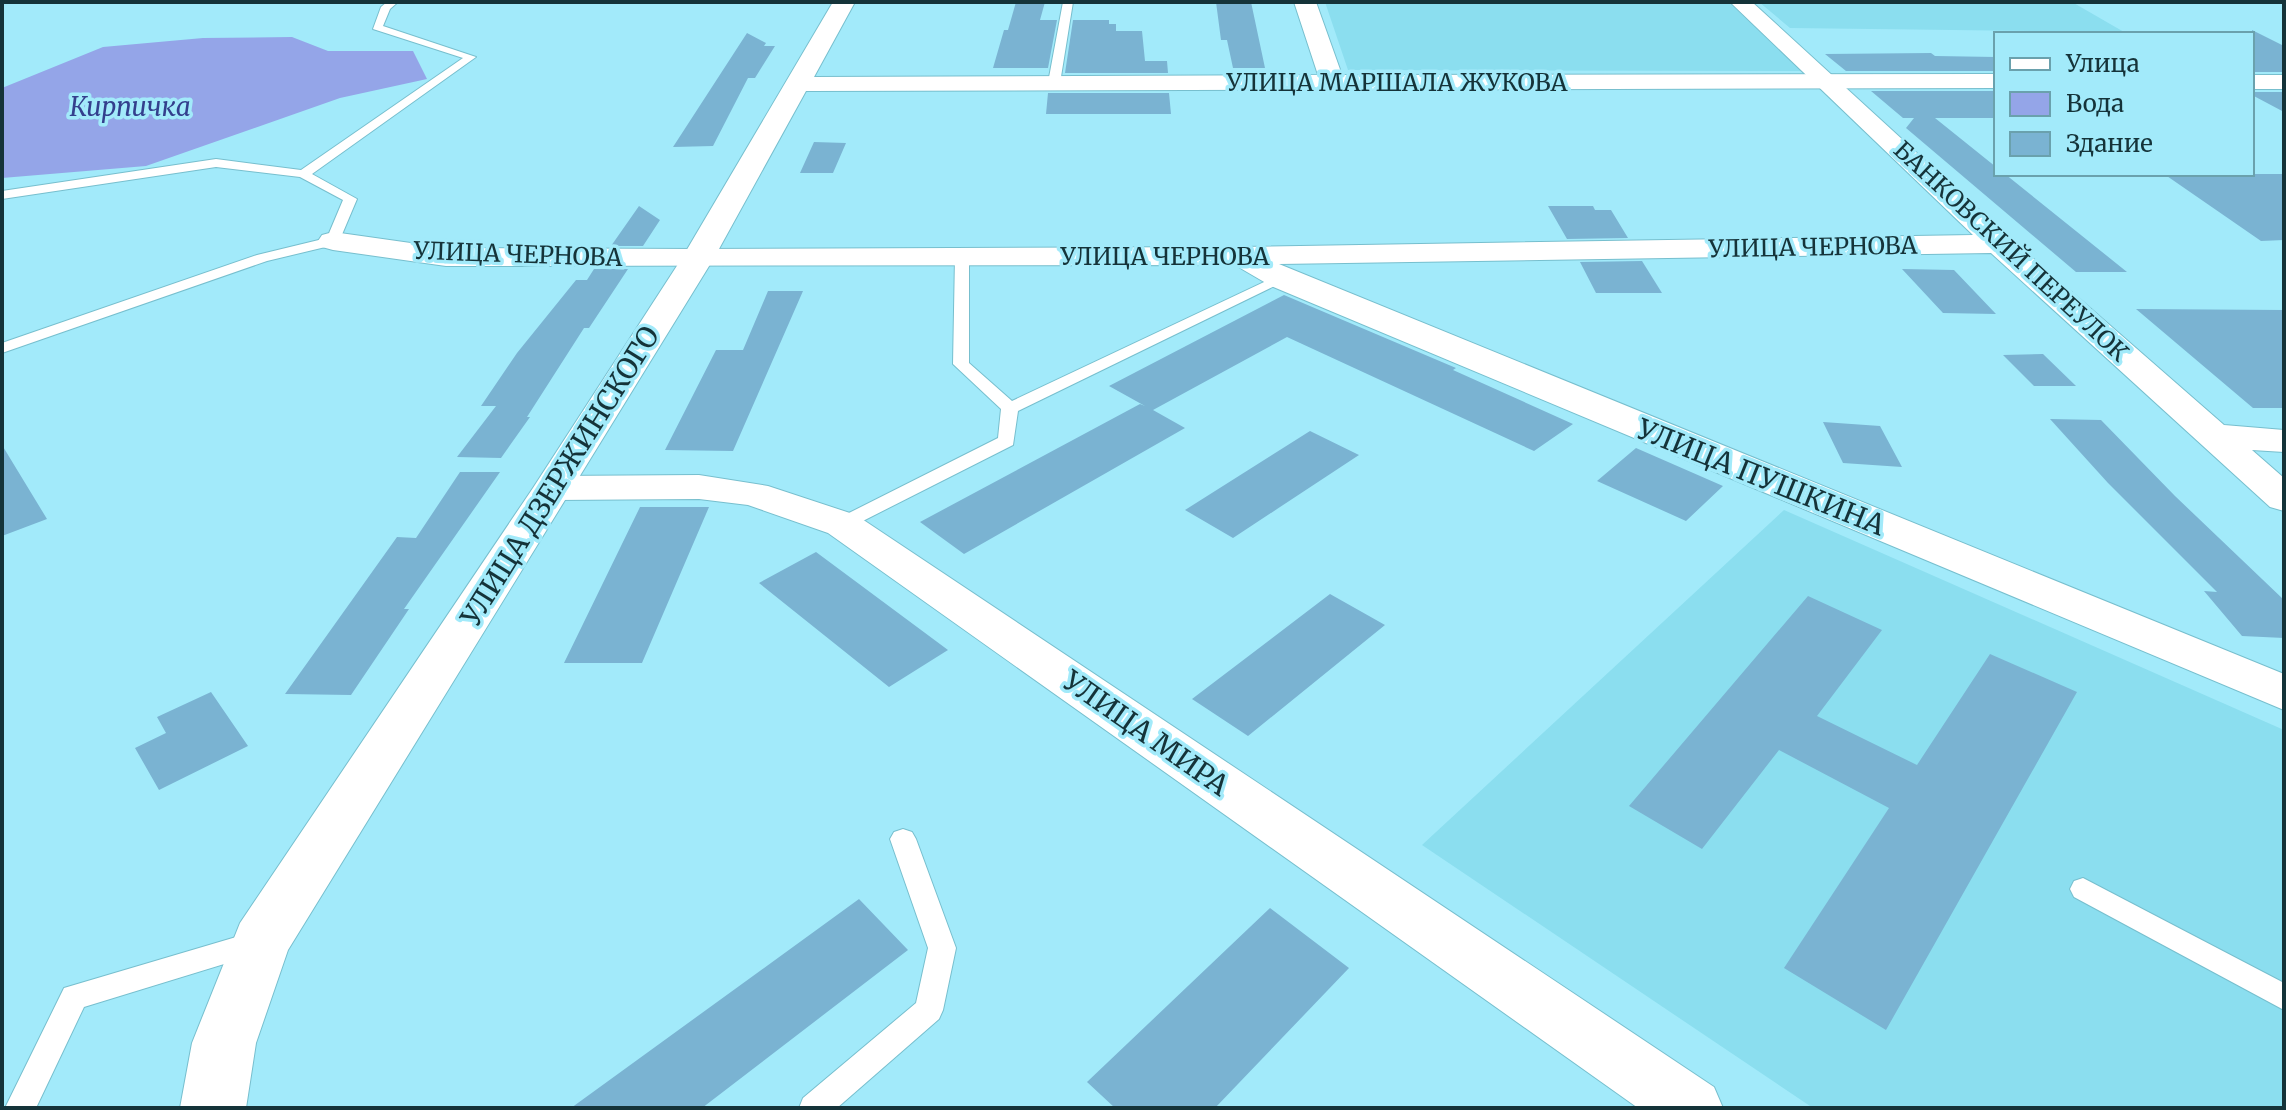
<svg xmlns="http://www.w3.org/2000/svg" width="2286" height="1110" font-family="Merriweather,serif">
<rect width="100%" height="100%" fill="#a2eafa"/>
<!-- built -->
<path fill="#8bdeef" d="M1325,2h403l75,69 -455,-1z
M1759,2h313l52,30 -334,-4z
M1784,510l500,220v378h-471l-391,-263z"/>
<!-- water -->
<path fill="#94a5e8" d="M292,37l36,14h85l14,28 -87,19 -194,68 -144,12v-90l101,-41 100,-9z"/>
<!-- building -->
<path fill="#7ab3d2" d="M1016,2h29l-5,18h17l-9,48h-55l11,-38h4z
M1216,2h35l14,66h-32l-6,-28h-6z
M1073,20h36v4h7v7h26l3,30h22l1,12h-103z
M2252,30l32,16v26h-32z
M747,33l19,10 -2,3h11l-20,32h-7l-35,68 -40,1z
M1931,53l4,3 61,1v14h-150l-21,-17z
M1871,91h125v27h-61l61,49v7h9l122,98h-51l-170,-144 8,-10h-11z
M2252,92h32v20l-32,-17z
M1048,93h121l2,21h-125z
M814,142l32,1 -13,30h-33z
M2164,174h120v66l-23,1z
M639,206l21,14 -17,26h-32z
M1548,206h45l2,4h16l17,28 -61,1z
M1642,261l20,32h-66l-16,-31z
M594,269h34l-39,59h-5l-57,89h3l-29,41 -44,-1 39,-51h-15l36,-53 59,-73h11z
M1902,269l52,1 42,44 -53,-1z
M768,291h35l-70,160 -68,-1 51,-100h27z
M1284,295l172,73 -3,2 120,54 -39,27 -247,-114 -134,73 32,18 -221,126 -44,-32 220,-118 5,2 -36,-20z
M2136,309l148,1v98h-31z
M2043,354l33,32h-42l-31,-31z
M2050,419l51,1 74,76 109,104v38l-42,-2 -38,-45 13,1 -109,-109z
M1823,422l57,4 22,41 -59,-4z
M1310,431l49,24 -126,83 -48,-28z
M2,445l45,74 -45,17z
M1636,448l87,38 -37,35 -89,-40z
M460,472h40l-96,137h5l-58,86 -66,-1 112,-157 19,1z
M640,507h69l-67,156h-78z
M816,552l132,98 -59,37 -130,-104z
M1330,594l55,31 -137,111 -56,-37z
M1808,596l74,34 -65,86 100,49 73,-111 87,38 -191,338 -102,-62 105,-160 -110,-58 -77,99 -73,-43z
M211,692l37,54 -89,44 -24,-42 31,-15 -9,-16z
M859,899l49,51 -206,158h-131z
M1270,908l79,60 -134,140h-100l-28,-26z"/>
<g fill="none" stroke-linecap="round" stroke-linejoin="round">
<defs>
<path id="lane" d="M387,2h11l-8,7 -7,17 93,31 -164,117 45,25 -19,45 -71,17 -265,92v-10l255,-88 70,-17 16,-38 -43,-23 -84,-10 -214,32v-8l214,-32 85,11 162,-112 -90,-29 8,-22z
M1063,2h10l-13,81 -6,3 -6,-3z
M962,253l7,4v106l43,38 265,-125 5,-1 7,4 -271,132 -5,34 -164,83h-14l-3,-4 3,-4 163,-82 3,-29 -48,-45 2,-107z
M903,829l9,3 4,7 40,109 -13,62 -4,9 -102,89h-38l4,-10 113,-95 12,-55 -38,-109 4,-7z
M2083,878l201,105v27l-210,-113 -4,-8 4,-8z
M253,932l10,4 4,8 -4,8 -179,55 -48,101h-31l59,-120z"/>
<path id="street" d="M1730,2h22l258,236 214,187 60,5v22l-32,-2 32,28v33l-14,-4 -279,-254 -712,11 1005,410v36l-1013,-424 -36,-21 -789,1 -113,-16 -11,-3 -4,-6 4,-6 11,-3 113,16 252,1 543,-2 732,-12z
M699,475l69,11 88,29 858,572 9,21h-85l-810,-575 -80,-28 -49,-6 -145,1 -14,-4 -6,-8 6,-8 14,-4z"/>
<path id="secondary" d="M833,2h22l-41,75 504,-2 -24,-73h22l26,73 654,-1v14l-1190,3 -92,167 -426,692 -32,93 -10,65h-66l12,-65 48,-120 293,-435 149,-230z
M2252,75h32v14h-32z"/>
</defs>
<!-- lane casing -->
<use href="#lane" stroke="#77bfce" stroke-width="2"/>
<!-- street casing -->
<use href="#street" stroke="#77bfce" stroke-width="2"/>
<!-- secondary casing -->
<use href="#secondary" stroke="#77bfce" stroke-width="2"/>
<!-- lane -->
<use href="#lane" fill="#fff" fill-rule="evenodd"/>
<!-- street -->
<use href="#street" fill="#fff" fill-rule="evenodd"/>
<!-- secondary -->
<use href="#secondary" fill="#fff" fill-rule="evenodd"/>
</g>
<g text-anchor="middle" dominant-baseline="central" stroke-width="7" stroke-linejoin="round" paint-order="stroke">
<!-- far-street labels -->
<g font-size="24" fill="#153339" stroke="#a2eafa">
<text x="1397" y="82">УЛИЦА МАРШАЛА ЖУКОВА</text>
<text transform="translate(1813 247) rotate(-1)">УЛИЦА ЧЕРНОВА</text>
<text transform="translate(2011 251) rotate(43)">БАНКОВСКИЙ ПЕРЕУЛОК</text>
<text transform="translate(518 254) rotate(2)">УЛИЦА ЧЕРНОВА</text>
<text x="1165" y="256">УЛИЦА ЧЕРНОВА</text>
</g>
<!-- far-water labels -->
<g font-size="26" font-style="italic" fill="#343f8d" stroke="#a2eafa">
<text x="130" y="106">Кирпичка</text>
</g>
<!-- street labels -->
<g font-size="28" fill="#153339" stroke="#a2eafa">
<text transform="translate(560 476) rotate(-58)">УЛИЦА ДЗЕРЖИНСКОГО</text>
<text transform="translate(1761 477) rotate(22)">УЛИЦА ПУШКИНА</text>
<text transform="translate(1146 733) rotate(35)">УЛИЦА МИРА</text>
</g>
</g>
<!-- border -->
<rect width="2286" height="1110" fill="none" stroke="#153339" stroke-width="8"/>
<!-- legend -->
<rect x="1994" y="32" width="260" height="144" fill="#a2eafa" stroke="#6aa1ad" stroke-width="2"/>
<rect x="2010" y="58" width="40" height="12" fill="#ffffff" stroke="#6aa1ad" stroke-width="2"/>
<text x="2066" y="72" font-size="24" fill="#153339">Улица</text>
<rect x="2010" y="92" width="40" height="24" fill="#94a5e8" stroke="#6aa1ad" stroke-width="2"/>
<text x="2066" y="112" font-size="24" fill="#153339">Вода</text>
<rect x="2010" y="132" width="40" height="24" fill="#7ab3d2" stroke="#6aa1ad" stroke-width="2"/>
<text x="2066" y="152" font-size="24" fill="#153339">Здание</text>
</svg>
